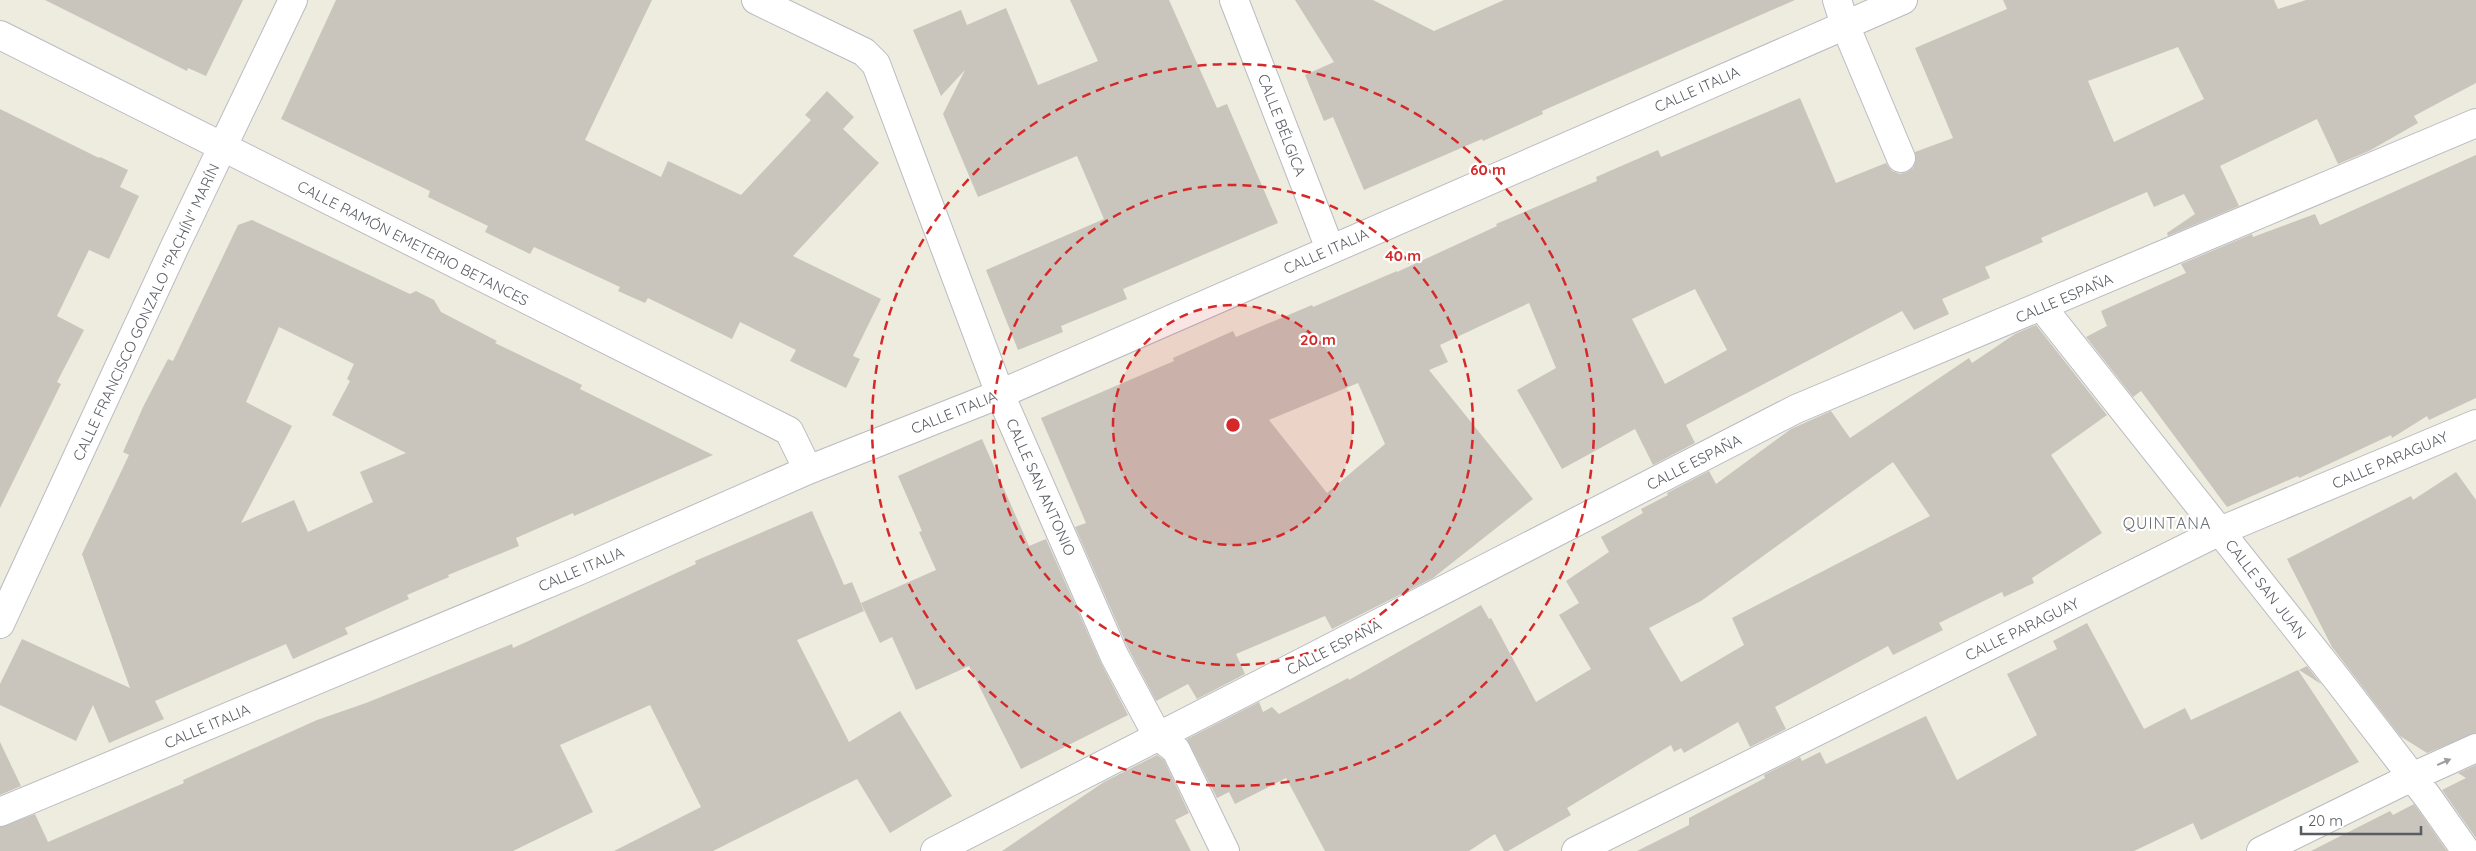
<svg xmlns="http://www.w3.org/2000/svg" width="2476" height="851" font-family="Quicksand,sans-serif">
<rect width="100%" height="100%" fill="#eeebdf"/>
<!-- building -->
<path fill="#c9c5bd" fill-rule="evenodd" d="M45,0h198l-37,76 -18,-8 -1,3z
M336,0h316l-67,140 76,37 7,-16 73,34 70,-75 -6,-5 22,-24 27,26 -11,12 36,34 -86,93 88,43 -28,57 7,3 -14,29 -56,-27 6,-11 -56,-28 -8,17 -84,-41 -3,5 -27,-12 2,-4 -86,-40 -4,7 -45,-22 3,-6 -60,-29 2,-6 -149,-72z
M1070,0h99l48,108 10,-4 51,119 -155,66 4,10 -66,27 2,6 -45,18 -32,-80 118,-51 -27,-63 -99,41 -35,-83 22,-44 -24,26 -28,-66 48,-20 6,15 39,-17 32,77 60,-24z
M1295,0h78l61,31 70,-31h291l-253,111 1,3 -60,27 -1,-2 -118,51 -31,-73 -9,4 -19,-46 29,-13z
M2003,0h271l4,9 28,-9h170v83l-62,33 4,7 -49,28 -31,13 -21,-45 -97,47 19,40 -71,30 -1,-3 28,-19 -11,-20 -30,13 -7,-15 -106,46 2,4 -58,25 5,11 -48,21 7,15 -35,16 -12,-19 -216,114 9,18 -42,22 -18,-36 -73,40 -45,-79 39,-22 -27,-65 -89,42 8,17 -19,8 104,129 -100,79 -101,51 -7,-13 -89,38 9,20 -48,25 -9,-15 -32,17 -28,-53 -53,-121 11,-4 -45,-105 133,-57 -1,-3 60,-27 3,6 76,-32 1,2 84,-36v1l100,-46 -1,-2 101,-43 -1,-4 62,-27 3,7 139,-59 36,85 50,-20 6,8 8,3 7,-2 6,-4 3,-8 -1,-8 38,-14 -38,-90 92,-39zM2178,47l26,52 -90,43 -26,-61zM1695,289l32,61 -62,34 -33,-65zM1358,383l27,61 -58,49 -58,-73z
M0,109l99,49 1,-1 28,13 -8,17 19,9 -30,63 -20,-9 -32,66 27,14 -27,52 4,2 -61,124z
M2476,155v243l-47,22 -2,-4 -35,22 -1,-3 -92,43 -1,-2 -71,31 -86,-116 -8,6 -47,-60 21,-11 -6,-15 85,-38 -5,-9 71,-30 1,3 62,-23 5,11z
M252,220l158,74 6,-3 18,9 7,12 56,29 -2,2 87,42 -2,4 133,66 -139,61 -1,-3 -57,25 3,8 -71,29 1,2 -42,18 2,4 -64,29 3,6 -55,25 -7,-15 -131,57 9,18 -55,24 -16,-38 -17,36 -76,-36v-21l22,-45 108,49 -48,-134 47,-99 -6,-3 21,-47 24,-46 5,2 65,-136zM279,327l75,37 -7,15 3,2 -18,34 74,38 -46,19 13,30 -65,30 -14,-32 -53,23 51,-97 -46,-24z
M2036,325l71,90 -56,40 51,78 -70,45 2,5 -30,14 -2,-5 -63,31 4,7 -50,25 -5,-9 -113,61 11,22 -36,18 -12,-25 -54,31 -3,-5 -7,4 -3,-7 -104,63 4,7 -63,36h-4l-9,-17 -26,17h-144l-39,-73 -51,26 -6,-12 -12,6 -30,-59 72,-37 4,10 9,-5 7,7 69,-36 1,2 132,-75 8,14 2,-1 45,84 55,-33 -32,-54 20,-12 -13,-22 43,-29 -8,-15 42,-24 -2,-4 27,-14 -1,-2 42,-22 7,13 75,-55 40,-18 19,27 119,-80 3,5 43,-29zM1893,462l37,54 -198,102 12,27 -63,37 -32,-54 52,-27z
M982,439l47,107 17,-7 54,122 28,54 -107,54 -52,-103 -53,24 -24,-53 -12,6 -19,-40 75,-33 -17,-38 3,-1 -24,-55z
M2456,472l20,28v233l-49,20 -27,-17 -68,-89 -45,-88 124,-63 2,4z
M812,511l32,74 8,-3 12,29 -67,29 52,102 51,-31 52,85 -62,37 -33,-54 -144,72h-99l87,-44 -51,-102 -90,40 33,67 -80,39h-513v-24l35,-13 13,28 136,-59 -1,-3 134,-60 49,-17 146,-59 1,4 183,-84 -1,-3z
M2087,623l57,106 41,-21 6,12 107,-50 61,92 -158,78 -8,-17 -59,28h-497l52,-26v-7l76,-40 -1,-3 36,-18 2,4 18,-9 6,12 100,-48 31,64 80,-45 -30,-61 50,-25 -4,-8z
M2307,666l14,18 -22,-14z
M0,742l21,44 -21,9z
M1157,755l7,5 25,53 -14,7 16,31h-189l102,-69z
M2476,765v73l-34,-48 24,-12 -8,-5z
M2414,804l33,47h-136l79,-40 3,4z"/>
<g fill="none" stroke-linecap="round" stroke-linejoin="round">
<defs>
<path id="street" d="M756,0l108,52 12,12 124,330 114,261 43,80 19,15 49,101
M1234,0l96,249
M1837,0l8,25 56,133
M0,35l789,396 19,39
M2042,307l295,372 90,117 39,55
M0,624l176,-380 117,-244
M0,812l578,-241 230,-101 192,-76 903,-394
M935,851l861,-442 680,-286
M1576,851l644,-320 256,-107
M2261,851l151,-74 64,-29"/>
</defs>
<!-- street casing -->
<use href="#street" stroke="#b8bbc1" stroke-width="30"/>
<!-- street -->
<use href="#street" stroke="#fff" stroke-width="28"/>
</g>
<!-- one-way arrows -->
<defs><path id="oneway-solid" d="M-6-.8H1V-3.2L6.5 0L1 3.2V.8H-6Z" transform="scale(1.25)"/></defs>
<use fill="#9b9ea1" href="#oneway-solid" transform="translate(2444 762) rotate(-24)"/>
<!-- distance rings -->
<circle cx="1233" cy="425" r="120" fill="#d62828" fill-opacity=".12"/>
<g fill="none" stroke="#d62828" stroke-width="2.5" stroke-dasharray="9 6">
<circle cx="1233" cy="425" r="120"/>
<circle cx="1233" cy="425" r="240"/>
<circle cx="1233" cy="425" r="361"/>
</g>
<g text-anchor="middle" dominant-baseline="central" stroke-width="4.5" stroke-linejoin="round" paint-order="stroke">
<!-- street labels -->
<g font-size="15" fill="#595d63" stroke="#fff">
<text transform="translate(1697 89) rotate(-24)">CALLE ITALIA</text>
<text transform="translate(1282 125) rotate(69)">CALLE BÉLGICA</text>
<text transform="translate(413 243) rotate(27)">CALLE RAMÓN EMETERIO BETANCES</text>
<text transform="translate(1326 251) rotate(-24)">CALLE ITALIA</text>
<text transform="translate(2064 298) rotate(-23)">CALLE ESPAÑA</text>
<text transform="translate(146 312) rotate(-65)">CALLE FRANCISCO GONZALO "PACHÍN" MARÍN</text>
<text transform="translate(954 412) rotate(-22)">CALLE ITALIA</text>
<text transform="translate(2390 460) rotate(-23)">CALLE PARAGUAY</text>
<text transform="translate(1694 462) rotate(-27)">CALLE ESPAÑA</text>
<text transform="translate(1041 487) rotate(66)">CALLE SAN ANTONIO</text>
<text transform="translate(581 569) rotate(-23)">CALLE ITALIA</text>
<text transform="translate(2266 589) rotate(52)">CALLE SAN JUAN</text>
<text transform="translate(2022 629) rotate(-26)">CALLE PARAGUAY</text>
<text transform="translate(1334 647) rotate(-27)">CALLE ESPAÑA</text>
<text transform="translate(207 726) rotate(-23)">CALLE ITALIA</text>
</g>
<!-- neighbourhood labels -->
<g font-size="16" letter-spacing="1" fill="#696f75" stroke="#fff">
<text x="2167" y="523">QUINTANA</text>
</g>
</g>
<circle cx="1233" cy="425" r="8" fill="#d62828" stroke="#fff" stroke-width="2.5"/>
<g font-size="15" text-anchor="middle" font-weight="bold" fill="#d62828" stroke="#fff" stroke-width="4.5" stroke-linejoin="round" paint-order="stroke">
<text x="1488" y="175">60 m</text>
<text x="1403" y="261">40 m</text>
<text x="1318" y="345">20 m</text>
</g>
<!-- scale -->
<path d="M2301 826v8h120v-8" fill="none" stroke="#595d63" stroke-width="2.5"/>
<text x="2308" y="826" font-size="15" fill="#595d63" stroke="#ffffff" stroke-width="4" paint-order="stroke">20 m</text>
</svg>
